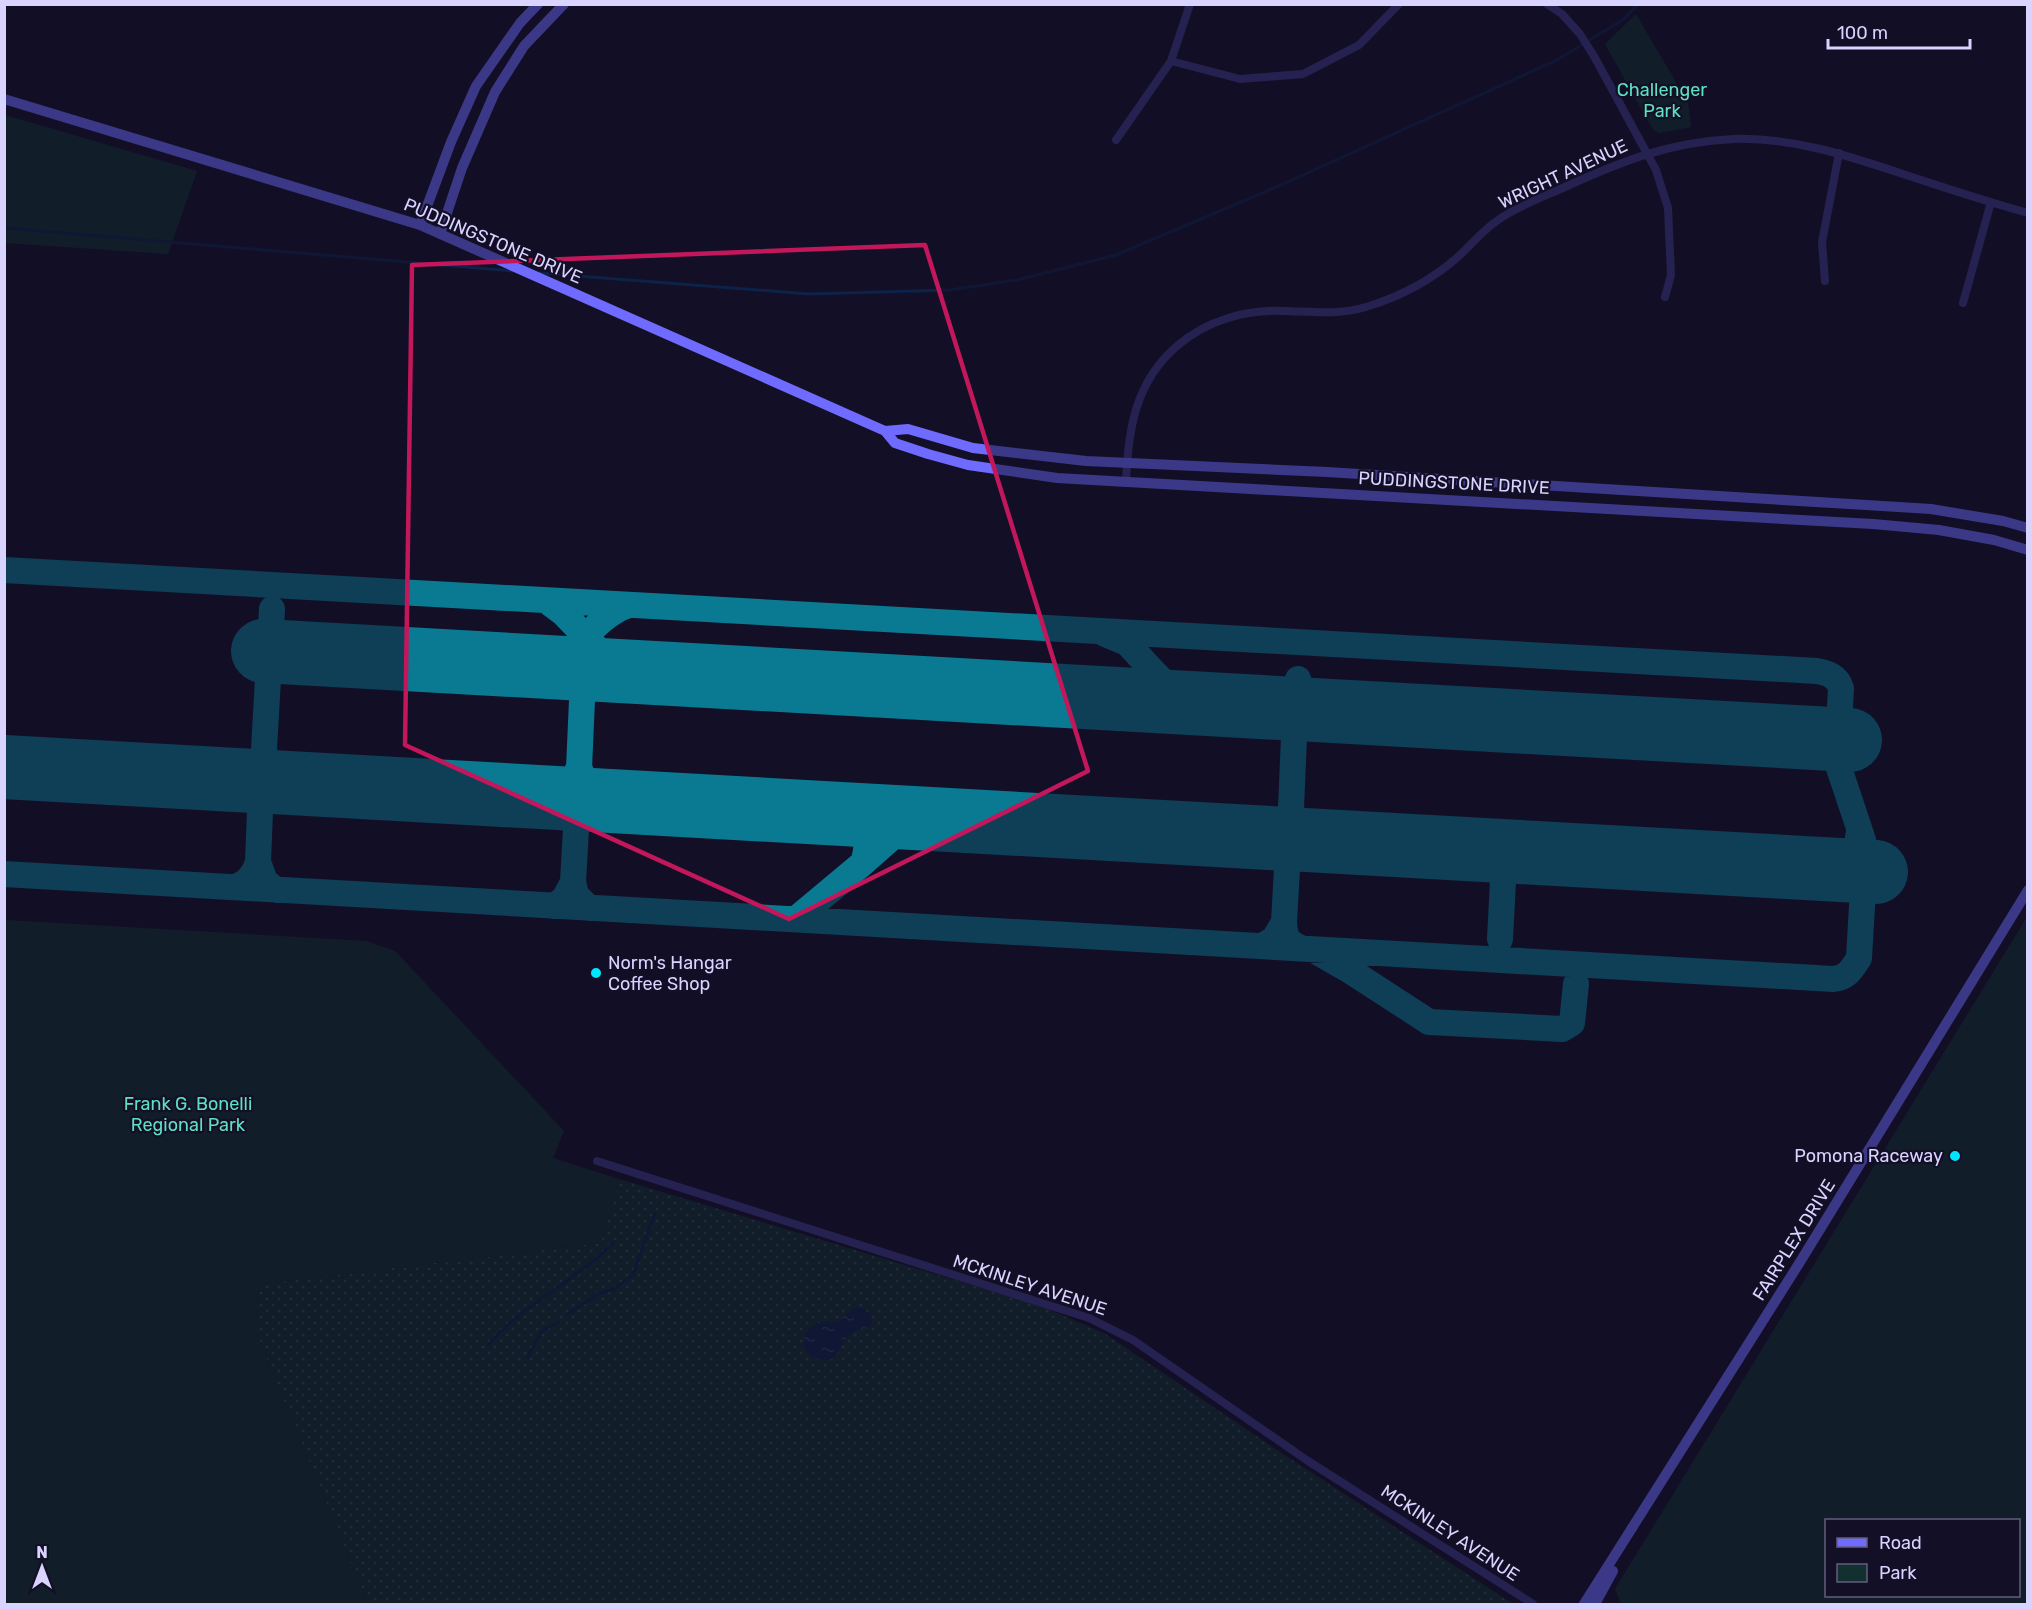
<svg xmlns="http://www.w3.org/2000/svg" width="2032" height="1609" font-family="Rubik,sans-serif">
<defs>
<pattern id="grass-dots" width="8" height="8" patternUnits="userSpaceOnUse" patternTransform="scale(1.5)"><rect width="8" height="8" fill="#12302f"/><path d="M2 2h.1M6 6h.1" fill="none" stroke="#344d4e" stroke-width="1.8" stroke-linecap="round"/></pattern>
<pattern id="water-ripples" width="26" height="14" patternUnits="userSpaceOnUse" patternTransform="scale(1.5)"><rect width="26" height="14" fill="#0c2248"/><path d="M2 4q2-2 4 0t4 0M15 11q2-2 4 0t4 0" fill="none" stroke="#2f4163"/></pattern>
</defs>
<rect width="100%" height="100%" fill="#130f26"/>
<!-- grass -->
<path fill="url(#grass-dots)" d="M619,1179l419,126 66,28 173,117 236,154h-1145l-113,-274 4,-46 342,-41z"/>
<!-- park -->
<path fill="#12302f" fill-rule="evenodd" d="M1636,14l52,89 3,24 -32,6 -6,-3 -48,-86z
M5,115l192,56 -29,83 -163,-11z
M2027,917v687h-406l-6,-15zM1826,1520h192v76h-192z
M5,920l361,21 29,10 169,180 -11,27 66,21 -18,64 -342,41 -4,46 113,274h-363z"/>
<!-- water -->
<path fill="url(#water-ripples)" d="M860,1307l11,7 1,9c-5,7 -13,6 -20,10 -13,8 -11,30 -30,27 -7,-1 -11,-4 -16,-9 -6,-13 1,-25 16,-29 5,-1 13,1 18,-3 7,-4 11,-11 20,-12z"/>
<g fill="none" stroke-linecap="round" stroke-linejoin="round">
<!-- stream -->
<path stroke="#0c2248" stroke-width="3" d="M4,228l508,43
M539,273l270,21 141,-4 67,-10 99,-25 165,-70 276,-125 67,-41 14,-15
M568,1314l30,-20 16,-5 19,-14 22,-62
M488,1345c36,-42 89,-64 127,-104
M527,1358l15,-27 16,-9"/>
<!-- taxiway -->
<path stroke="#0a7a92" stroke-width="26" d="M4,570l1813,101c11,2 20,5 24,17l-4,74 26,78 2,14 -6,104c-7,11 -12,20 -26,21l-1829,-105
M547,601l16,12 51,53 11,5
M1105,634l22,9 24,26
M542,667c34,-10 51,-49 84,-61
M549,667c19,7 29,10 33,33 9,-28 23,-25 48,-29
M1133,699l15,-8 5,-10 -2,-12 20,21 28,13
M1266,707c15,8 24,12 28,30 7,-15 17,-20 32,-27
M1266,707c16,-6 26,-12 32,-28 5,17 13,23 28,31
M264,749l8,-140
M579,768l3,-68
M292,783c-16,-8 -26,-16 -28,-34 -3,17 -15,24 -29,31 12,9 22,15 25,31 6,-16 18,-22 33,-28
M541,797c21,-5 29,-8 38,-30l9,23 21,11
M541,797c21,7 27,11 35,32 6,-18 16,-22 33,-28
M1291,808l3,-71
M838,813c25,13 34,21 25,50l43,-38 30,-7
M1259,836l19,13 9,20 6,-13 22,-17
M1264,836c14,-7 22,-13 27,-28 2,13 10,21 19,31
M1475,849c15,9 23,15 28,32 4,-14 12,-20 24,-29
M258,862l2,-51
M1839,870l17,-19 3,-20
M573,882l3,-53
M235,887c12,-3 20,-14 23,-25l7,19 11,9
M554,906l10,-7 9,-17 3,13 13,13
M796,919l67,-56
M1284,922l3,-53
M1500,939l3,-58
M1262,946l12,-7 10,-17c1,15 3,20 17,26
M1319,953l33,19 77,50 133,7 10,-6 4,-39"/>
<!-- runway -->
<path stroke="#0a7a92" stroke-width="64" d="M263,651l1587,89
M4,767l1872,105"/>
<!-- street -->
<path stroke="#3d3a85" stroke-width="8" d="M1547,4l15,10 18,20 15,24 61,112 12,38 3,67 -6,22
M1171,61l69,18 63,-5 56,-29 40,-41
M1116,140l55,-79 19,-57
M1825,281l-3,-39 17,-89
M1963,303l28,-101
M1126,482c2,-52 9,-100 51,-136 30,-26 70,-37 109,-35 28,1 52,4 80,-4 33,-10 66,-27 93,-51 13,-12 24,-26 39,-36 20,-14 45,-23 67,-33 57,-26 105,-45 168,-48 58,-2 113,16 167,34 42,14 85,28 128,40
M597,1161l492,157 44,22 175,121 225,143"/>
<!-- secondary -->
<path stroke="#6f6bff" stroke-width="10" d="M4,99l416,126 465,206 10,12 33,11 40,11 89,13 816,46 66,6 55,10 34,10
M420,225l31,-83 25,-56 44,-63 18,-19
M440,234l22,-66 33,-76 29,-46 40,-42
M885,431l23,-2 65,19 113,13 241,11 604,37 72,12 25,7
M1584,1604l216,-342 228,-372
M1595,1604l18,-33"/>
</g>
<!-- marked area -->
<path d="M0 0H2032V1609H0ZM925,245l163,526 -299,148 -384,-174 7,-480z" fill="#130f26" fill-opacity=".55" fill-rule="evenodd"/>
<path fill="none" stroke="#c2185b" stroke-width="4.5" stroke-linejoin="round" d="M925,245l163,526 -299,148 -384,-174 7,-480z"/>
<!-- markers -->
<g fill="#00e5ff" stroke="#130f26" stroke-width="2">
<circle cx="596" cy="973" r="6"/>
<circle cx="1955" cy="1156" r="6"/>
</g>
<g text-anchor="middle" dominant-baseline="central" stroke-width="4.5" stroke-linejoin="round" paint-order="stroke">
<!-- park labels -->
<g font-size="18" fill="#5fe0c0" stroke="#130f26">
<text x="1662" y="90">Challenger<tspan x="1662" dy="21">Park</tspan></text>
<text x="188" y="1104">Frank G. Bonelli<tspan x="188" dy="21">Regional Park</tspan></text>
</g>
<!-- street labels -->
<g font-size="18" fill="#d9d4ff" stroke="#130f26">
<text transform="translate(1563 174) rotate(-25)">WRIGHT AVENUE</text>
<text transform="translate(493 241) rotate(23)">PUDDINGSTONE DRIVE</text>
<text transform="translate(1454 483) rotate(3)">PUDDINGSTONE DRIVE</text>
<text transform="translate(1794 1240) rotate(-58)">FAIRPLEX DRIVE</text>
<text transform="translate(1030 1285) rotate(18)">MCKINLEY AVENUE</text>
<text transform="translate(1450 1533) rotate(33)">MCKINLEY AVENUE</text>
</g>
<!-- poi labels -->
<g font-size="18" fill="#d9d4ff" stroke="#130f26" text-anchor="start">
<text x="608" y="963">Norm's Hangar<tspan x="608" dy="21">Coffee Shop</tspan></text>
<text x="1943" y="1156" text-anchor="end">Pomona Raceway</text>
</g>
</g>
<!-- border -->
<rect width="2032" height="1609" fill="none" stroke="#d9d4ff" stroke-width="12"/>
<!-- legend -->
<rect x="1825" y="1519" width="195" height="78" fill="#130f26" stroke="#625e7d" stroke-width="1.5"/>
<rect x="1837" y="1538" width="30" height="9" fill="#6f6bff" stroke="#625e7d" stroke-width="1.5"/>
<text x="1879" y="1549" font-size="18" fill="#d9d4ff">Road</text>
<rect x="1837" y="1564" width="30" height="18" fill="#12302f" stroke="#625e7d" stroke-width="1.5"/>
<text x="1879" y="1579" font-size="18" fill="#d9d4ff">Park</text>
<!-- north arrow -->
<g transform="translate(42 1567)" stroke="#130f26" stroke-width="4.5" paint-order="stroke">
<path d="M0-4.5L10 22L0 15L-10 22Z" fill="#d9d4ff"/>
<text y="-9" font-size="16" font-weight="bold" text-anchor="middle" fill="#d9d4ff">N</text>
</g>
<!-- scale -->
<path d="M1828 39v9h142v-9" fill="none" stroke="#d9d4ff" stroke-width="3"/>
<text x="1837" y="39" font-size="18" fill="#d9d4ff" stroke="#130f26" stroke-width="4.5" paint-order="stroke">100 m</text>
</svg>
